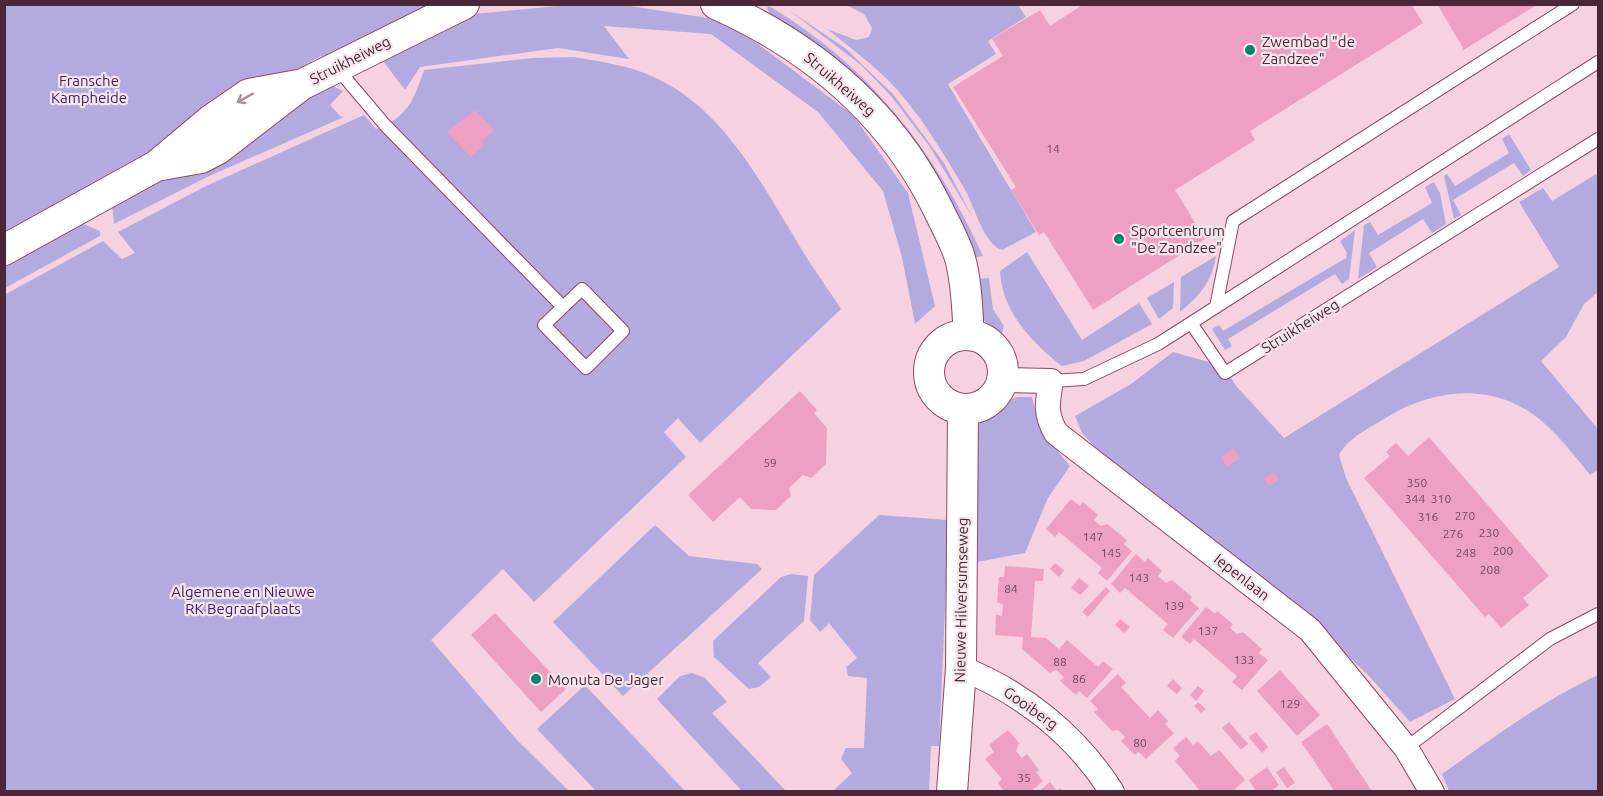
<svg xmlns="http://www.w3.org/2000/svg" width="1603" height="796" font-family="Ubuntu,sans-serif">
<rect width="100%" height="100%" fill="#f6d2e1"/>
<!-- green -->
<path fill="#b3abe0" d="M617,4l110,17 126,94 55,78 27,113 -20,18 -13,-67 -19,-66 -65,-79 -107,-78 -107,-8 25,33 -71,-11 -138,19 -15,23 -22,-29 90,-47 94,-9z
M4,5h423l-100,54 -6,-3 -316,180z
M846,5h172l8,12 -38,24 8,13 -48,30 88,148 -34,18c-19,-6 -28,-46 -38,-62 -22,-37 -46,-78 -77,-109 -19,-18 -40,-34 -60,-50l29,11 13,-3 3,-9 -8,-14z
M769,6c101,60 166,145 214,250l-11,2 -9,-25 -191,-215 -5,-10z
M790,11l55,37 48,46 51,69 29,55 -43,-71 -39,-51 -30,-31z
M574,57c27,5 55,8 80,20 68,31 105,102 142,163 14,24 30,46 45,69l-141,134 -22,-25 -14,14 22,25 -152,145 -31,-33 -72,71 86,100 52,51 -564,1 -1,-497 99,-54 19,18 13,-6 -17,-21 88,-46 158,-71 12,14c33,-13 37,-28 48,-59l109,-12z
M329,84l14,7 -13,14 10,11 4,1 -137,60 -93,47 -2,-19z
M1509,134l22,36 -8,6 -9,-13 -61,37 8,15 -7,4 -10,-43 3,-2 8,12 54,-33 -7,-14z
M1598,173v119l-14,12 -18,33 -25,24 57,68v41l-8,5c-17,-21 -34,-44 -56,-60 -44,-32 -100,-26 -145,1 -19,12 -39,20 -50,39l7,23 109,221 -45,23 -41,-46 -63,-59 -208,-167 -16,-17 -7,-17 56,-32 42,-32 50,14 14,21 47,51 275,-171 -40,-65 24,-14 9,13z
M1434,182l6,11 6,31 -14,9 -9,-14 -54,34 8,14 -19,12 6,-54 6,-3 8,13 54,-32 -7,-16z
M81,223l19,8v5l-95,52v-27z
M1355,230l-6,49 -7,5 -7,-10 -107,65 4,7 -7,4 -13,-21 7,-4 4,6 123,-73 1,-5 -7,-12z
M1027,252l55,88 57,-37 13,21 -68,37 -22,5c-31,-24 -60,-55 -62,-95z
M1216,256c-4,26 -16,39 -36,56l1,-35z
M989,278l4,31 11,17 -2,8c-24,-4 -23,-36 -25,-55z
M1174,282l-1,26 -14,11 -12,-21z
M1018,397h14l8,33 30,36 -22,32 -23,55 -48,9 -2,-126c6,-24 20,-32 43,-39z
M879,515l70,5 -10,226h-8l-2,45h-96l19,-18 -11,-14 5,-11h18l3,-70 -19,-2 -2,-9 11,-9 -28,-35 -9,9 -10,-12 4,-45z
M655,525l34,31 68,8 5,5 -139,127 -70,-74z
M791,574l17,2 -4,45 -46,42 13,14 -12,10 -10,2 -35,-32 -1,-16 68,-64z
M692,673l13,5 22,24 -15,11 74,78h-44l-85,-92 23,-23z
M1598,675v116h-149l-7,-17c51,-36 100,-73 156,-99z
M585,685l100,106h-89l-59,-62z"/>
<!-- building -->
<path fill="#eea0c3" d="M1084,4h327l12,19 -173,108 5,9 -80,50 30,49 -112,71 -49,-78 -5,3 -28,-45 5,-3 -63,-100 50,-31 -11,-17 48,-29 10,16z
M1437,4h101l-76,47 1,-3z
M475,110l19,20 -12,11 2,3 -13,13 -24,-25z
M800,391l17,19 -3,3 13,15 -1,36 -15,14 -8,-3 -14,13 2,8 -15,14 -25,-1 -11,-12 -27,25 -25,-27z
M1429,437l120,139 -26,22 6,7 -28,23 -12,-14 -4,3 -121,-139 26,-22 -4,-4 10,-9 12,13z
M1233,448l7,10 -13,9 -6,-10z
M1274,472l5,8 -10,6 -5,-8z
M1071,499l9,7 3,-4 15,13 -4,5 7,6 6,-2 20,16 -3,4 8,7 -25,30 -9,-8 4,-5 -43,-36 -4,5 -9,-8z
M1136,554l9,8 3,-4 14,13 -4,5 8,7 6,-3 20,17 -2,3 9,8 -26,30 -10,-8 5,-6 -43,-36 -5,5 -9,-9z
M1055,563l9,7 -5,7 -9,-8z
M1005,566l39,3 -1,12h-8l-4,56 15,1 13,11 8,-9 31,27 5,-6 10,8 -26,29 -8,-7 -3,4 -16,-14 4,-4 -8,-7 -6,3 -28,-24 1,-12 -28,-2 1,-20 6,1 1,-11 -6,-3 2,-25h5z
M1079,578l10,8 -9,9 -9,-7z
M1106,587l4,4 -22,26 -6,-5z
M1206,607l9,7 2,-3 16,13 -3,4 7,6 6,-2 19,17 -3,4 9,7 -26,30 -10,-8 5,-6 -43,-37 -4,5 -9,-7z
M495,613l71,76 -25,23 -70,-77z
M1120,619l10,8 -6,6 -9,-8z
M1280,670l40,45 -23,21 -40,-45z
M1118,674l8,9 -5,4 29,31 8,-8 10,11 -3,3 9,9 -28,26 -8,-7 -3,3 -14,-14 4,-4 -7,-7 -6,1 -18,-19 4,-3 -8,-8z
M1173,679l9,9 -5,6 -10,-8z
M1198,686l6,5 -8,10 -6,-6z
M1198,702l8,7 -5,4 -7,-7z
M1229,722l19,22 -7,6 -19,-22z
M1327,724l22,33 23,34 -37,1 -34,-50z
M1008,730l11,13 -3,8 6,7 5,-4 12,16 -3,2 7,9 -13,11h-25l-7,-9 4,-4 -17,-20 9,-7 -5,-7z
M1256,732l12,15 -6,6 -13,-16z
M1186,737l7,8 5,-4 13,15 8,-6 26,30 -13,12h-31l-26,-31 5,-5 -7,-8z
M1267,767l12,18 -9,7h-14l-7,-12z
M1284,767l11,16 -8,5 -11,-16z
M1050,782l7,9 3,-3 3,4h-25z"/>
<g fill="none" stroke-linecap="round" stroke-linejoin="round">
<defs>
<path id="service" d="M336,67l49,58 178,182 -19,18 42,43 37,-37 -41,-42 -19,18
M1216,307l382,-245
M1191,323l25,-16 17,-86 340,-217
M1051,381l33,-2 74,-35 33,-21 34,50 373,-234
M1406,748l144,-109 48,-25"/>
<path id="minor" d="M1003,380l48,1c-4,22 -6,33 5,52l254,197 96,118 26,44
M961,668c61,24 116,68 151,124"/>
<path id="tertiary" d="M716,4c96,43 175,109 222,205 7,15 17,32 22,49 7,25 7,52 9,77
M156,166l45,-8 17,-9 83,-64 163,-81
M4,250l152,-84 55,-46 38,-26 49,-9
M929 372a37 37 0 1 1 74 0a37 37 0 1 1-74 0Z
M952,792l9,-124 2,-259"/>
</defs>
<!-- service casing -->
<use href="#service" stroke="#904569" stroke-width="14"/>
<!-- minor casing -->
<use href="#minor" stroke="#904569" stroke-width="26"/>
<!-- tertiary casing -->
<use href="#tertiary" stroke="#904569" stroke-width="32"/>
<!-- service -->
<use href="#service" stroke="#fff" stroke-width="12"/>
<!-- minor -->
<use href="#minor" stroke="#fff" stroke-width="24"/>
<!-- tertiary -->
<use href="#tertiary" stroke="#fff" stroke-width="30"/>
</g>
<!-- one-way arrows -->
<defs><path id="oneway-shaft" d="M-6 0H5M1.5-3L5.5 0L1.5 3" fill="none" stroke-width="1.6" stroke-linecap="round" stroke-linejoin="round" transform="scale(1.5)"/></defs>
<use stroke="#a4939b" href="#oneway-shaft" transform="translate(245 98) rotate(151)"/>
<!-- markers -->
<g fill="#00866a" stroke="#f7e5ec" stroke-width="2">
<circle cx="1250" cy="50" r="6"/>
<circle cx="1119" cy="239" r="6"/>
<circle cx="536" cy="679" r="6"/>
</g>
<g text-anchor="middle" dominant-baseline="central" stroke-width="4.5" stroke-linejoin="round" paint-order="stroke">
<!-- number labels -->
<g font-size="12" fill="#72455a">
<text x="1053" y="148">14</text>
<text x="770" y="462">59</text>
<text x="1417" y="482">350</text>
<text x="1415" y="498">344</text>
<text x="1441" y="498">310</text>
<text x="1465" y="515">270</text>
<text x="1428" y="516">316</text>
<text x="1489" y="532">230</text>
<text x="1453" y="533">276</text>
<text x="1093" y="536">147</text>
<text x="1503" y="550">200</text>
<text x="1111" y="552">145</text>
<text x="1466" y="552">248</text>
<text x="1490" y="569">208</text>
<text x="1139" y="577">143</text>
<text x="1011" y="588">84</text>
<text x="1174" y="605">139</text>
<text x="1208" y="630">137</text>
<text x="1244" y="659">133</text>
<text x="1060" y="661">88</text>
<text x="1079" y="678">86</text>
<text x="1290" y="703">129</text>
<text x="1140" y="742">80</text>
<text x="1024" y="777">35</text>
</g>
<!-- poi labels -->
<g font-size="15" fill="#492737" stroke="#f7e5ec" text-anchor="start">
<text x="1262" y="41">Zwembad "de<tspan x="1262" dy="17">Zandzee"</tspan></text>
<text x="1131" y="230">Sportcentrum<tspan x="1131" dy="17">"De Zandzee"</tspan></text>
<text x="548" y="679">Monuta De Jager</text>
</g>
<!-- street labels -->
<g font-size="15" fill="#492737" stroke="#f7e5ec">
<text transform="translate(350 60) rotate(-27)">Struikheiweg</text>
<text transform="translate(840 84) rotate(41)">Struikheiweg</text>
<text transform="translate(1300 326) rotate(-32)">Struikheiweg</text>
<text transform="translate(1242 577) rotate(38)">Iepenlaan</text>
<text transform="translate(961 600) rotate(-89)">Nieuwe Hilversumseweg</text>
<text transform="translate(1031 708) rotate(35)">Gooiberg</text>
</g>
<!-- park labels -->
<g font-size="15" fill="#371d6f" stroke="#f7e5ec">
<text x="89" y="80">Fransche<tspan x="89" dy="17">Kampheide</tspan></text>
<text x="243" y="591">Algemene en Nieuwe<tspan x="243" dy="17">RK Begraafplaats</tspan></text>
</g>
</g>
<!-- border -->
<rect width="1603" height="796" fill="none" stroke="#492737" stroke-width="12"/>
</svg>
